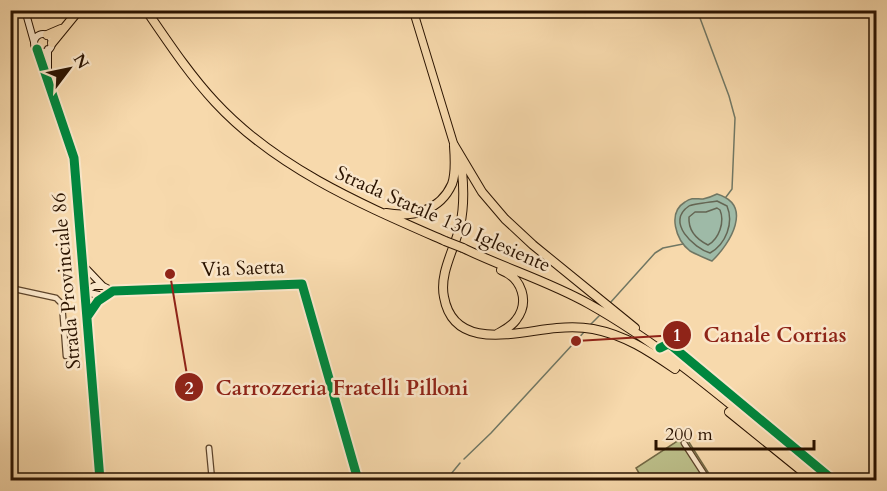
<svg xmlns="http://www.w3.org/2000/svg" width="887" height="491" font-family="Cardo,serif">
<rect width="100%" height="100%" fill="#f7d9ac"/>
<filter id="stains"><feTurbulence type="fractalNoise" baseFrequency=".00333" numOctaves="4"/><feColorMatrix values="0 0 0 0 .2 0 0 0 0 .09 0 0 0 0 .02 0 0 0 .5 -.17"/></filter>
<radialGradient id="worn" r=".72"><stop offset=".6" stop-color="#630" stop-opacity="0"/><stop offset="1" stop-color="#630" stop-opacity=".3"/></radialGradient>
<!-- green -->
<path fill="#bcbf8a" stroke="#736945" stroke-width="1.5" d="M685,436l28,44h-70l-7,-12z"/>
<!-- water -->
<path fill="#9ebaa7" stroke="#707764" stroke-width="1.5" d="M717,194c37,11 13,50 -5,67 -7,-3 -15,-6 -22,-10 -14,-11 -23,-38 -5,-49 7,-5 11,-3 18,-3 5,-1 10,-3 14,-5z"/>
<g fill="none" stroke-linecap="round" stroke-linejoin="round">
<!-- shore -->
<path stroke="#646654" stroke-width="1.5" d="M717,201l10,5c7,17 -1,38 -17,47 -16,-5 -45,-31 -21,-47 3,-2 22,-4 28,-5z
M717,208l3,2c5,12 -1,29 -12,35 -12,-6 -20,-14 -19,-28l6,-5h11z"/>
<!-- stream -->
<path stroke="#707764" stroke-width="1.5" d="M697,10l32,86 6,22 -3,71 -6,8
M610,303l45,-50 8,-5 20,-4
M590,325l9,-9
M464,459l27,-26 94,-102
M446,480l14,-17"/>
<defs>
<path id="street" d="M10,288l46,10 6,6 4,52
M660,348l8,-4 4,2 161,134
M684,443l24,37
M209,448l3,32
M93,480l5,-9"/>
<path id="secondary" d="M25,10l9,32
M34 43a9 9 0 1 1 18 0a9 9 0 1 1-18 0Z
M37,49l37,109 26,322
M48,79v-30
M82,264l21,22 10,5
M84,292l20,4
M84,292l10,-6h9
M87,317l11,-16 15,-10 189,-7 56,196"/>
<path id="primary" d="M413,10l49,161"/>
<path id="highway" d="M146,10c22,32 43,64 69,92 62,67 148,103 230,139
M47,35l14,-6
M52,43l27,-33
M454,145l28,47 23,27 28,26 102,83
M462,171c2,19 2,37 -2,55 -5,22 -21,47 -16,71 10,56 75,34 113,31 12,-1 25,-1 36,1 32,6 56,22 82,40
M386,213c26,5 54,-2 66,-29 4,-11 3,-25 2,-38
M463,248c41,20 85,33 126,56 84,47 159,116 234,176
M497,334c7,-4 14,-7 19,-14 14,-18 6,-42 -15,-50
M729,412l84,68"/>
</defs>
<!-- street casing -->
<use href="#street" stroke="#5d442b" stroke-width="7"/>
<!-- secondary casing -->
<use href="#secondary" stroke="#2a1300" stroke-width="8"/>
<!-- primary casing -->
<use href="#primary" stroke="#2a1300" stroke-width="9"/>
<!-- highway casing -->
<use href="#highway" stroke="#2a1300" stroke-width="10"/>
<!-- street -->
<use href="#street" stroke="#fae6c9" stroke-width="4.5"/>
<!-- secondary -->
<use href="#secondary" stroke="#fae6c9" stroke-width="6"/>
<!-- primary -->
<use href="#primary" stroke="#f7d9ac" stroke-width="7"/>
<!-- highway -->
<use href="#highway" stroke="#f7d9ac" stroke-width="8"/>
<defs>
<path id="highway-bridge" d="M445,241l18,7"/>
</defs>
<!-- highway-bridge casing -->
<use href="#highway-bridge" stroke="#2a1300" stroke-width="10" stroke-linecap="butt"/>
<!-- highway-bridge -->
<use href="#highway-bridge" stroke="#f7d9ac" stroke-width="8"/>
<defs>
<path id="cycleway" d="M37,49l37,109 26,322
M87,317l11,-16 15,-10 189,-7 56,196
M660,348l8,-4 4,2 161,134"/>
</defs>
<!-- cycleway casing -->
<use href="#cycleway" stroke="#fae6c9" stroke-width="13"/>
<!-- cycleway -->
<use href="#cycleway" stroke="#00873e" stroke-width="9"/>
</g>
<g text-anchor="middle" dominant-baseline="central" stroke-width="5" stroke-linejoin="round" paint-order="stroke">
<!-- street labels -->
<g font-size="20" fill="#2a1300" stroke="#fae6c9">
<text transform="translate(443 219) rotate(24)">Strada Statale 130 Iglesiente</text>
<text transform="translate(243 268) rotate(-2)">Via Saetta</text>
<text transform="translate(66 281) rotate(-95)">Strada Provinciale 86</text>
</g>
</g>
<!-- callouts -->
<path fill="none" stroke="#8f2418" stroke-width="2" d="M576 341L677 335M170 274L189 387"/>
<g fill="#8f2418" stroke="#fae6c9" stroke-width="2">
<circle cx="576" cy="341" r="6"/>
<circle cx="170" cy="274" r="6"/>
<circle cx="677" cy="335" r="15"/>
<circle cx="189" cy="387" r="15"/>
</g>
<g font-size="18" text-anchor="middle" font-weight="bold" fill="#fff">
<text x="677" y="341">1</text>
<text x="189" y="394">2</text>
</g>
<g font-size="21" text-anchor="middle" font-weight="bold" fill="#8f2418" stroke="#fae6c9" stroke-width="5" stroke-linejoin="round" paint-order="stroke">
<text x="775" y="342">Canale Corrias</text>
<text x="342" y="395">Carrozzeria Fratelli Pilloni</text>
</g>
<!-- margin -->
<rect width="887" height="491" fill="none" stroke="#f7d9ac" stroke-width="36"/>
<rect x="12" y="12" width="863" height="467" fill="none" stroke="#2a1300" stroke-width="3"/>
<rect x="18" y="18" width="851" height="455" fill="none" stroke="#2a1300" stroke-width="1.5"/>
<!-- north arrow -->
<g transform="translate(69 69) rotate(58)" stroke="#fae6c9" stroke-width="4.5" paint-order="stroke">
<path d="M0-4.5L10 22L0 15L-10 22Z" fill="#2a1300"/>
<text y="-9" font-size="16" font-weight="bold" text-anchor="middle" fill="#2a1300">N</text>
</g>
<!-- scale -->
<path d="M656 440v9h158v-9" fill="none" stroke="#2a1300" stroke-width="3"/>
<text x="665" y="440" font-size="18" fill="#2a1300" stroke="#fae6c9" stroke-width="4.5" paint-order="stroke">200 m</text>
<rect width="100%" height="100%" filter="url(#stains)"/>
<rect width="100%" height="100%" fill="url(#worn)"/>
</svg>
